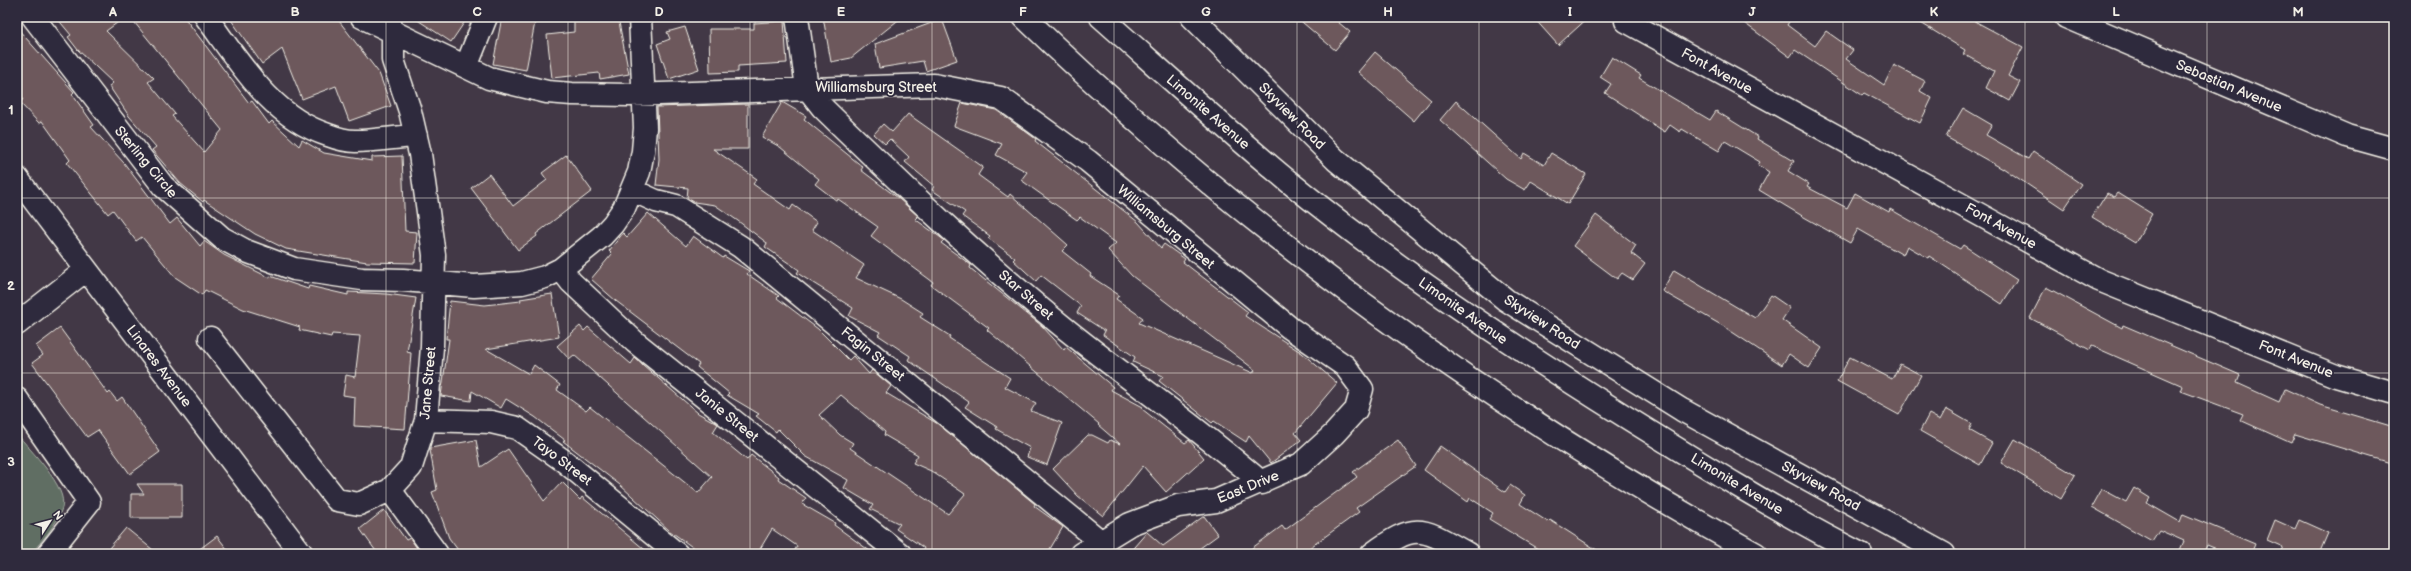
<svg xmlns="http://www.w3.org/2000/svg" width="2411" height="571" font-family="'Balsamiq Sans',sans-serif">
<rect width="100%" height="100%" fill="#423846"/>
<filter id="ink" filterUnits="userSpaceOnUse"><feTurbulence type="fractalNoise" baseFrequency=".025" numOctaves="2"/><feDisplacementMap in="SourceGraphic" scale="8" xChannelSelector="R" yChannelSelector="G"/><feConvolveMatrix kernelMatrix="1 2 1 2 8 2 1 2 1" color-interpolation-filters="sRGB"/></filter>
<g filter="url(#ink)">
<!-- green -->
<path fill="#606e64" stroke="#aab0a6" d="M17,434c12,15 52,54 45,74 -5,17 -20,32 -31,46h-14z"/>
<!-- building -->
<path fill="#6d585b" stroke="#f4f1e8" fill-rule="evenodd" d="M56,17h69l-19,14 48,47 -6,4 27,32 -3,2 32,36 18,-22 -92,-113h54l65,86 3,-2 17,23 3,-3 27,25 3,-6 22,13 48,8v-4l30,-1 3,75 12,1 -2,31 -48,-1 -81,-13 -31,-15 -51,-34 -1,2 -23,-19 -28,-33 4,-3 -27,-31 -20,-30 4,-3 -35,-33 -10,-13 3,-2z
M229,17h107l43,56 12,33 -42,15 -13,-35 -34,13 -20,-50 -20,15z
M413,17h55l-17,25z
M502,17h34l-10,53 -33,-6z
M574,17h44l11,57 -29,5 -1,-6 -47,5 -5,-43 27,-3z
M823,17h79l-51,41 -20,4z
M1296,17h36l18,15 -15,18z
M1533,17h56l-31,28z
M1736,17h56l-5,8 28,21 11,-15 27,19 -7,9 38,26 10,-20 31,16 -5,10 12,7 -12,25 -56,-30 -2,2 -67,-45 -5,7z
M1911,17h56l56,30 -15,29 12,6 -10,19 -24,-13 8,-17 -31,-17 2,-4z
M942,19l15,41 -31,11 -3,-10 -44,7 -4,-24z
M784,21l3,42 -49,3v6l-28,1 -1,-44h45v-6z
M685,27l14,42 -30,10 -12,-35 13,-5 -3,-7z
M17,28l57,64 -2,2 22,31 -3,2 33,36 46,61 7,-6 23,28 4,-5 20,14 46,23v-2l38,13 1,-3 39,9v-3l38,2 30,4 -9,54 4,1 -6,76 -51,-3 1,-29 -12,-2 3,-20 9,2 5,-41 -28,-2 -1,3 -32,-7 1,-3 -57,-18 -38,-19 -3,5 -27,-18 -33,-40 -6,4 -23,-31 -5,4 -41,-51 3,-3 -28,-39 -3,2 -19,-20 3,-4 -6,-7z
M1375,52l56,48 -17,21 -56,-49z
M1612,57l29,18 -2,3 71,42 6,-9 42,26 -1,2 37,22 -6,10 21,13 -2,3 40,21 8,-15 34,19 1,-3 70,40 3,-4 54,35 -15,24 -73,-48 -1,2 -21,-12 -4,9 -45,-26 -8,14 -46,-26 -45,-27 10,-18 -11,-7 2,-3 -35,-21 -6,10 -37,-22 -2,3 -10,-7 -5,7 -60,-39 6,-9 -11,-7z
M1456,101l65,58 3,-6 20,12 7,-12 35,21 -18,30 -37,-23 -6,9 -19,-11 -66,-59z
M782,102l24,14 -2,3 59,48 -2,3 37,28 20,18 -3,3 29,21 -3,3 30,22 -1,3 72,58 22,24 2,-3 47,40 -2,3 32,17 -1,2 43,34 4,-3 15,18 -38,34 -23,-26 -40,50 -25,-20 -25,-27 35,-34h4l16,8 2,-3 10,4 -22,-19 1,-1 -112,-94 2,-2 -58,-43 2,-3 -62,-46 7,-9 -40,-28 -1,2 -22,-17 4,-5 -39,-32 -18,-10z
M962,103l34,7 40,29 -1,2 103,81 23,26 3,-4 21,15 -2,3 65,50 -3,4 57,37 35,30 -42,50 6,7 -30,23 -22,-27 -3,6 -32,-21 -2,2 -53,-42 4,-5 -30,-14 2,-5 -32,-22 2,-4 -28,-18 4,-7 -40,-31 -5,6 -23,-21 2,-2 -27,-20 2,-2 -28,-20 3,-4 -33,-22 2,-4 -29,-24 4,-5 -19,-18 -5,5 -11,-10 9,-10 9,8 16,-18 75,53 -5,8 30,22 2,-3 58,51 -6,6 29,23 -1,2 29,19 -3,4 27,19 -4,5 114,50 2,-3 -123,-94 -24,-26 8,-7 -36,-26 -3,3 -56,-40 6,-8 -31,-17 6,-11 -48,-18z
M748,104v45h-35l44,30 -4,5 37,26 3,-5 24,17 -5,8 52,35 -8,13 45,21 22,14 -3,4 30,19 -1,2 61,40 -5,9 31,16 -5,8 31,12 -15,42 -20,-8 3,-9 -34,-19 1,-2 -32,-20 4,-5 -61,-42 2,-4 -32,-21 2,-3 -31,-16 4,-8 -56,-35 2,-3 -34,-23 2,-4 -29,-22 -23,-16 -21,-3 -7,-4 1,-10 -32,-3 3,-26 -2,-52z
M1963,108l29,17 -6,10 42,24 5,-8 48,33 -17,25 -61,-41v1l-57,-32z
M566,155l26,36 -56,43 1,2 -19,14 -47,-62 18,-14 24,32 34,-26 -5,-7z
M2107,193l8,4 3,-4 34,21 -17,29 -43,-26z
M648,213l38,33 7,-10 30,22 1,-2 25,15 -2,3 32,22 -2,2 41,31 31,31 4,-4 16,18 3,-4 19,16 -5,7 52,31 97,80 -1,2 29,21 -16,27h-126l3,-6 -28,-19 4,-5 -30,-15 3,-4 -29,-17 4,-8 -43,-24 -27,-27 -2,3 -20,-16 3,-2 -32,-19 2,-2 -32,-26 2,-3 -83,-63 -25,-22 21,-25 -3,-3 14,-18 4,4zM841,395l44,37 -1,3 34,20 -5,8 18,8 34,23 -17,20 -98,-66 3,-5 -13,-8 -21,-20z
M1596,215l40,30 -5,8 14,11 -12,16 -11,-7 -5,6 -44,-33z
M1674,270l81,48 16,-23 19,13 -8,12 40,28 -13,20 -20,-14 -7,11 -59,-39 -61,-35z
M2046,287l76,41 1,-3 117,50 -3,8 42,19 6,-13 35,16 74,22v37l-99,-30 -4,9 -51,-23 3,-6 -62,-23 2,-5 -91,-40 -2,4 -60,-32z
M552,294l7,43 -73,12 43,25 5,-9 26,20 -3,5 29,21 4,-4 108,86 14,-16 -138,-122 -5,4 -12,-13 23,-20 4,5 4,-4 43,37 4,-6 63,55 20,11 -5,8 34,28 4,-5 28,22 -1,2 28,19 -4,6 33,19 -1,2 40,29h-81l4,-8 -25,-17 -15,25h-55l-32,-23 -50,-46 -57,-44 2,-1 -30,-23 -29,-18 -5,9 -29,-17 -1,10 -30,-5 8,-57h-3l4,-38 35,4 36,-4 -1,-2z
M60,328l48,66 2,-2 7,9 5,-4 38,55 -30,22 -32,-44 -11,7 -55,-74 11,-8 -7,-9z
M1850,357l42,22 8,-15 21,11 -22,40 -62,-34z
M1946,409l26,15 -3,6 23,13 -12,22 -60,-34 9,-17 11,6z
M2015,439l60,36 -14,24 -60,-36z
M476,440l5,27 27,-18 36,52 18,-19 18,18 2,-3 68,57h-189l-12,-16 -17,-46 5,-2 -7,-40v-2z
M1398,440l18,26 -60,42 3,4 -58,42h-57l38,-28 3,4 72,-53 -4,-5z
M1440,446l65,46 5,-7 15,10 -5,9 28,18 2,-2 53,34h-57l-57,-35 4,-6 -23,-15 -2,4 -44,-32z
M137,484h45v34h-51v-24h13z
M2134,488l16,10 -3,5 33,19 3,-8 72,30 -4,10h-22l-22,-9 -4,9h-14l-9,-4 4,-9 -25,-11 -7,11 -60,-34 10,-18 24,13z
M384,510l22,30 4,-2 11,16h-43l-18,-25z
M1204,516l14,19 -26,19h-64l19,-22 16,14z
M2275,520l20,9 4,-9 29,13 -9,21h-40l4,-7 -16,-7z
M126,528l32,26h-54z
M217,536l14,18h-38z"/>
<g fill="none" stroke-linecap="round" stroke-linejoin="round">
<defs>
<path id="minor" d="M33,17l130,169 59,52 24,13 48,18 68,10 41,1 71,6 48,-3 23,-6 16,-8 41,-33 11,-12 11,-16 15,-36 4,-21 2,-23 -5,-111
M206,17c34,46 65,100 122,118 8,3 19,6 27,6 20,0 41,-4 61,-5
M362,17l127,61 58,14 25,2 57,1 305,-10 67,13 87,63 202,167 55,38 17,23 -6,21 -22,24 -33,30 -85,37 -38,5 -48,18 -49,30
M797,17l10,71 15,19c79,77 159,154 245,223 65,52 133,99 195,153
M1192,17l144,143 170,140 176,110 262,144
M2066,17l281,119 47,13
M1626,21l473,259 237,96 58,17
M466,67l20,-50
M17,178l285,376
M632,190l24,11 20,5 65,41 359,294
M561,269l10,13 64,60 265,212
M17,324l69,-54
M210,338l127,162 22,4 31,-14 21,-23 15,-47 6,-73 2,-92 -14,-101 -10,-43 -17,-51v-26l-4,-15
M17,399l72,103 -41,52
M426,420l65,2 26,6 47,33 113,93
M390,490l47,64
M1372,554c45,-33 50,-26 96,0"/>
<path id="major" d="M1024,17c218,211 467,391 732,537
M1101,17c62,55 123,111 187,164 107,87 222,163 338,236 77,48 154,96 235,137"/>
</defs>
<!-- minor casing -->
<use href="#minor" stroke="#f4f1e8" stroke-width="25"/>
<!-- major casing -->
<use href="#major" stroke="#f4f1e8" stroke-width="25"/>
<!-- minor -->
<use href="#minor" stroke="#2f2a3d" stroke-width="22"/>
<!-- major -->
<use href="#major" stroke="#2f2a3d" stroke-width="22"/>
</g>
</g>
<!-- grid -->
<path fill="none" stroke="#f4f1e8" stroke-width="1" stroke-opacity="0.55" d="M204,17v537M386,17v537M568,17v537M750,17v537M932,17v537M1114,17v537M1297,17v537M1479,17v537M1661,17v537M1843,17v537M2025,17v537M2207,17v537M17,198h2377M17,373h2377"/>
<g text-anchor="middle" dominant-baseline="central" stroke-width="3.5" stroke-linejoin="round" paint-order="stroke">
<!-- street labels -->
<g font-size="14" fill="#f4f1e8" stroke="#2f2a3d">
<text transform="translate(1717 71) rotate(29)">Font Avenue</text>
<text transform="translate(2229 86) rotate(23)">Sebastian Avenue</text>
<text x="876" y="87">Williamsburg Street</text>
<text transform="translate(1208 112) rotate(41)">Limonite Avenue</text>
<text transform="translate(1292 116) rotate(45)">Skyview Road</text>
<text transform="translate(146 162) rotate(50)">Sterling Circle</text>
<text transform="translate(2001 226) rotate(29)">Font Avenue</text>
<text transform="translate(1166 227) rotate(40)">Williamsburg Street</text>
<text transform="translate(1026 295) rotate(41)">Star Street</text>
<text transform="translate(1463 311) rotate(35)">Limonite Avenue</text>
<text transform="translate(1542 322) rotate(33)">Skyview Road</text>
<text transform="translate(873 354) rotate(39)">Fagin Street</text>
<text transform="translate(2296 359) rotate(22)">Font Avenue</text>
<text transform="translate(159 366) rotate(53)">Linares Avenue</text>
<text transform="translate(428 383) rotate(-85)">Jane Street</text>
<text transform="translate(727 415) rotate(39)">Janie Street</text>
<text transform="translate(562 461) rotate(37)">Tayo Street</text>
<text transform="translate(1737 484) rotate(31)">Limonite Avenue</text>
<text transform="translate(1821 486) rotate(29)">Skyview Road</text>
<text transform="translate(1248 487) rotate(-22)">East Drive</text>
</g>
</g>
<!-- margin -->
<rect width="2411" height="571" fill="none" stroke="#2f2a3d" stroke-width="44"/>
<!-- north arrow -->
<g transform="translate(50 521) rotate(54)" stroke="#2f2a3d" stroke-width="3" paint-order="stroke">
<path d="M0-3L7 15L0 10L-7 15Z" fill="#f4f1e8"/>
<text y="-6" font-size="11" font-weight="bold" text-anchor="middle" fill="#f4f1e8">N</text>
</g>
<rect x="22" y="22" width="2367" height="527" fill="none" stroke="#f4f1e8" stroke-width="1.5"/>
<g font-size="13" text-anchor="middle" font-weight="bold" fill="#f4f1e8">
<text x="113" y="16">A</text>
<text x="295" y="16">B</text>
<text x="477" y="16">C</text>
<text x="659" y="16">D</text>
<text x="841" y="16">E</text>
<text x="1023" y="16">F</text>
<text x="1206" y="16">G</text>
<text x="1388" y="16">H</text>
<text x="1570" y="16">I</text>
<text x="1752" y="16">J</text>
<text x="1934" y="16">K</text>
<text x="2116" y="16">L</text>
<text x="2298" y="16">M</text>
<text x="11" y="114">1</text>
<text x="11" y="290">2</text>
<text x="11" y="466">3</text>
</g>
</svg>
